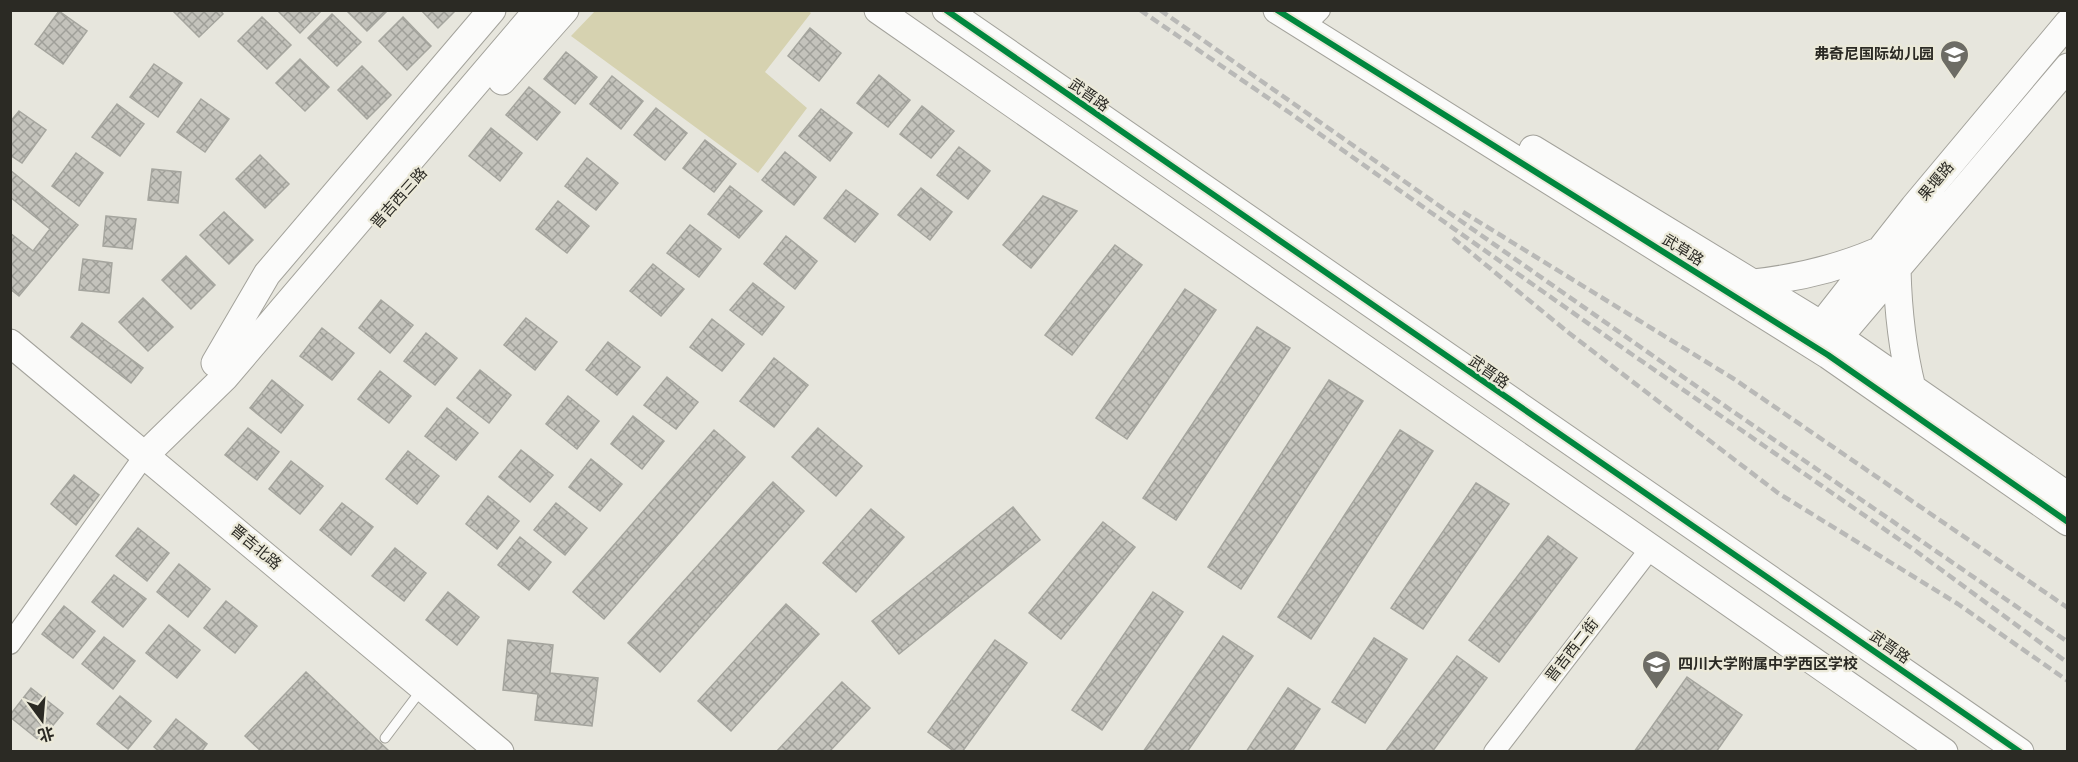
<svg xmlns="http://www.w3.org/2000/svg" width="2078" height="762" font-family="Raleway,'Noto Sans SC',sans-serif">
<defs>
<pattern id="building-cross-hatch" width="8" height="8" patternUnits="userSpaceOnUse" patternTransform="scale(1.5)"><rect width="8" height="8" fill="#c4c3bc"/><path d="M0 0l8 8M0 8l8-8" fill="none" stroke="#9f9f99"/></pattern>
</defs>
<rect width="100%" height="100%" fill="#e7e6dd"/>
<!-- park -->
<path fill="#d6d2b0" d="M595,11h213l3,2 -46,59 42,36 -49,65 -187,-137z"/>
<!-- building -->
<path fill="url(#building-cross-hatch)" stroke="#a5a59e" stroke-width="1.5" d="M172,10h48l3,4 -24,23z
M277,10h45l-22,23z
M346,10h42l-21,21z
M421,10h35l-18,18z
M59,11l28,20 -24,33 -28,-20z
M332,14l29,28 -24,24 -29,-28z
M262,17l29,28 -24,24 -29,-28z
M403,17l28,29 -24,24 -28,-29z
M810,28l31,25 -22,28 -31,-25z
M566,52l31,25 -22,27 -31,-25z
M300,59l29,28 -24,24 -29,-28z
M154,64l28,19 -24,34 -28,-20z
M362,66l29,29 -24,24 -29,-29z
M879,75l31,25 -22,27 -31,-24z
M612,76l31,25 -22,28 -31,-25z
M529,87l31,25 -23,28 -31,-25z
M201,99l28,20 -24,33 -28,-20z
M117,104l27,20 -24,32 -28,-19z
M922,106l32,25 -23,27 -31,-24z
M656,108l31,25 -22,27 -31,-25z
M821,109l31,24 -22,28 -31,-25z
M19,111l27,19 -24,33 -12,-8v-33z
M491,128l31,25 -22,28 -31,-25z
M705,140l31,24 -22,28 -31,-24z
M959,147l31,24 -22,28 -31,-24z
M785,152l31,25 -22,28 -32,-25z
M76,153l27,20 -24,33 -27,-20z
M260,155l29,29 -24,24 -29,-29z
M587,158l31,25 -22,27 -31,-24z
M152,169l29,3 -3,31 -30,-3z
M10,170l68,55 -59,71 -9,-7v-56l23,18 17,-22 -40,-32z
M730,186l32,25 -23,27 -31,-24z
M921,188l31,24 -22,28 -32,-25z
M846,190l32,24 -23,28 -31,-24z
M1043,196l34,15 -46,57 -28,-23z
M558,201l31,25 -22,27 -31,-24z
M224,212l29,28 -24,24 -29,-29z
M106,216l30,3 -4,30 -29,-3z
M690,225l31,24 -22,28 -32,-24z
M786,236l31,25 -22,28 -31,-25z
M1115,245l27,20 -70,90 -27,-20z
M186,256l29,29 -24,24 -29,-29z
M83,259l29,4 -3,30 -30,-3z
M653,264l31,25 -23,27 -31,-25z
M753,283l31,24 -22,28 -32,-25z
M1185,289l31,21 -89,129 -31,-21z
M143,298l30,29 -25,24 -29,-29z
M381,300l32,25 -23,28 -31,-25z
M526,318l31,24 -22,28 -31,-25z
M712,319l32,25 -22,27 -32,-24z
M82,323l61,45 -12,15 -60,-46z
M1257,327l33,21 -114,172 -33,-22z
M322,328l32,25 -22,27 -32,-24z
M426,333l31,25 -22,27 -31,-24z
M608,342l32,25 -23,28 -31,-25z
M774,358l34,27 -34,42 -34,-26z
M480,370l31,25 -22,28 -32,-25z
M380,371l31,25 -22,27 -31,-24z
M667,377l31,25 -22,27 -32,-24z
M272,380l31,25 -22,28 -31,-25z
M1329,380l34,21 -122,188 -33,-22z
M568,396l31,25 -22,28 -31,-25z
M447,408l31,25 -22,27 -31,-24z
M633,416l31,25 -22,28 -31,-25z
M248,428l31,24 -22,28 -32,-25z
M818,428l44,38 -26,30 -44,-39z
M714,430l31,27 -141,162 -31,-27z
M1400,430l33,21 -122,188 -33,-22z
M521,450l32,25 -23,27 -31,-25z
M408,451l31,25 -22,28 -31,-25z
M591,459l31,25 -22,27 -31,-24z
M291,461l32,25 -23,28 -31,-25z
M74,475l25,20 -23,30 -25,-21z
M773,482l31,29 -144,161 -32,-29z
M1476,483l33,21 -86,125 -32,-21z
M488,496l31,25 -22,28 -31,-25z
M342,503l31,24 -22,28 -31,-25z
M556,503l31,25 -22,27 -31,-25z
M1013,507l27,33 -141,114 -27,-33z
M871,509l33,28 -48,55 -33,-29z
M1103,522l32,25 -74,92 -32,-26z
M138,528l31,25 -22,28 -31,-25z
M1548,536l29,22 -78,104 -30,-22z
M520,537l31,25 -22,28 -31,-25z
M395,548l31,25 -22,28 -32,-25z
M179,564l31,25 -22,28 -31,-25z
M114,575l32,24 -23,28 -31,-25z
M448,592l31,25 -22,28 -31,-25z
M1153,592l30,20 -81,118 -30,-20z
M226,601l31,25 -22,27 -31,-25z
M786,604l33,30 -88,97 -33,-30z
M64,606l31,25 -22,27 -31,-24z
M169,625l31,25 -23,28 -31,-25z
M1223,636l30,20 -66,96h-44z
M104,637l31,24 -22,28 -31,-25z
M1374,638l33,21 -42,64 -33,-21z
M508,640l45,5 -3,28 48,5 -6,48 -57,-6 3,-26 -35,-4z
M995,640l32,23 -65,89h-7l-27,-20z
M1457,656l30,22 -55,74h-47z
M306,672l84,80h-128l-17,-16z
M1687,677l55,38 -26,37h-82z
M842,682l28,26 -41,44h-53z
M31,688l32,25 -23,28 -30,-24v-2z
M1288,688l32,21 -28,43h-46z
M120,696l31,25 -23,28 -31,-25z
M176,719l31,25 -6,8h-41l-6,-5z"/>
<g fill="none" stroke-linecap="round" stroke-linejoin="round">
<defs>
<path id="lane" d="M385,738l37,-49"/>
<path id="street" d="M1314,16l6,-6
M10,644l135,-189
M1494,752l156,-203"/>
<path id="secondary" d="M878,10l1066,742
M946,10l1074,742
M1277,10l551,345 240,167
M502,81l63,-71
M1533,149l287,175 248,172
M1897,269c1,41 5,79 15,119
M1754,283c43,-5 82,-14 122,-31
M1811,338l103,-131 154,-184
M10,343l490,409
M1830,351l9,-14 229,-270
M215,363l52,-89 225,-264
M145,455l80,-78 313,-367"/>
</defs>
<!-- lane casing -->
<use href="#lane" stroke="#a3a29b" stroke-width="11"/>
<!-- street casing -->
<use href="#street" stroke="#a3a29b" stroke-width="22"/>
<!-- secondary casing -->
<use href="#secondary" stroke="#a3a29b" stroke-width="29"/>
<!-- lane -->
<use href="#lane" stroke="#fbfbfa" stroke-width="9"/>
<!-- street -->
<use href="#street" stroke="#fbfbfa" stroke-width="20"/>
<!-- secondary -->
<use href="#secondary" stroke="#fbfbfa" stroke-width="27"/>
<!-- rail -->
<path stroke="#b9b9b7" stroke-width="4.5" stroke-dasharray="9 4.5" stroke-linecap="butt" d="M1140,10l150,103 340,240 283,196 155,114
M1160,10l549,385 359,247
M1463,212l271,167 334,229
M1453,238l116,95 209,160 180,111 110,77"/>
<defs>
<path id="cycleway" d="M946,10l1074,742
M1277,10l551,345 240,167"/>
</defs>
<!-- cycleway casing -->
<use href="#cycleway" stroke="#ebe9d9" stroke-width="10"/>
<!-- cycleway -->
<use href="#cycleway" stroke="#00873e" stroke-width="6"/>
</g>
<!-- icons -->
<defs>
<symbol id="school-pin" viewBox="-11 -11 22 30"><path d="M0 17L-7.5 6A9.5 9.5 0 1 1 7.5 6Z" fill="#6d6c65" stroke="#ebe9d9"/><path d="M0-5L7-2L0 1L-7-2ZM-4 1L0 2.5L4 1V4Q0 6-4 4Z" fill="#fff"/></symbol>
</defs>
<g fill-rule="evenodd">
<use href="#school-pin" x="1938" y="38" width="33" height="45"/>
<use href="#school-pin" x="1640" y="648" width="33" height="45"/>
</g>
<g text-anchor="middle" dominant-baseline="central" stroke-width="4.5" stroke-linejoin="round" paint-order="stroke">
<!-- poi labels -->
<g font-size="15" font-weight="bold" fill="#2b2a24" stroke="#ebe9d9" text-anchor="end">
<text x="1934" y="54">弗奇尼国际幼儿园</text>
<text x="1678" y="664" text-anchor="start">四川大学附属中学西区学校</text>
</g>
<!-- street labels -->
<g font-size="15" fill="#2b2a24" stroke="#ebe9d9">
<text transform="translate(1089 95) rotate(35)">武晋路</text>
<text transform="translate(1936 181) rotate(-50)">果堰路</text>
<text transform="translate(399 198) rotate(-48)">晋吉西三路</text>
<text transform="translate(1683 250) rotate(32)">武草路</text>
<text transform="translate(1489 372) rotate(35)">武晋路</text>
<text transform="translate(256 547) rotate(40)">晋吉北路</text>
<text transform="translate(1890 647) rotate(35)">武晋路</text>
<text transform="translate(1572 650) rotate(-52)">晋吉西二街</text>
</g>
</g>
<!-- border -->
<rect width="2078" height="762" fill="none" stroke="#2b2a24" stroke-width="24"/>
<!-- north arrow -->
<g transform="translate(42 720) rotate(164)" stroke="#ebe9d9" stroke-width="4.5" paint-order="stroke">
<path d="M0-4.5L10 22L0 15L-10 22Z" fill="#2b2a24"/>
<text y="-9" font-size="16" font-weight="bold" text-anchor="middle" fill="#2b2a24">北</text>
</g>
</svg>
